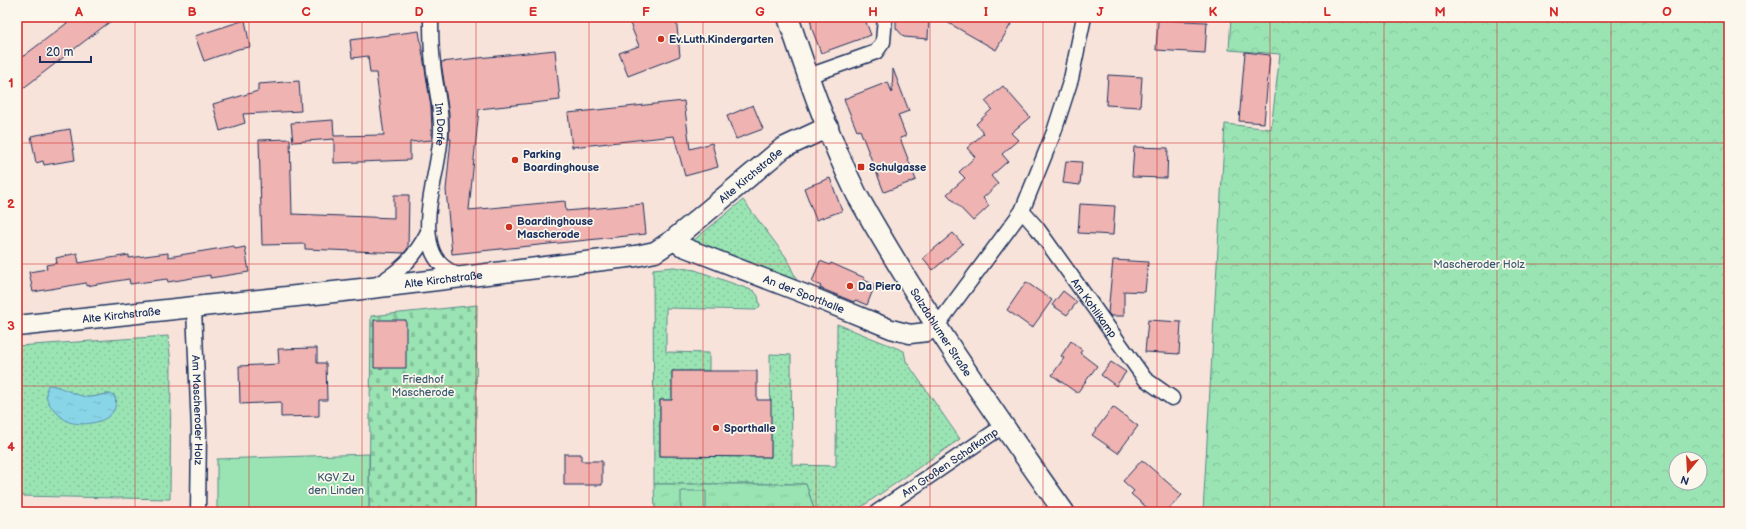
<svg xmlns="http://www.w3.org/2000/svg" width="1746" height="529" font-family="'Balsamiq Sans',sans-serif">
<defs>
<pattern id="grass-dots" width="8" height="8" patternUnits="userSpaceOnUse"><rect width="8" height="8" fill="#9ae4b3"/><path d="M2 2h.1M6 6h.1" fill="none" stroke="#84c49c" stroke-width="1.8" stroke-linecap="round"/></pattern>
<pattern id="forest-crowns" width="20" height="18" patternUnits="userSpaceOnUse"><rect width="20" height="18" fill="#9ae4b3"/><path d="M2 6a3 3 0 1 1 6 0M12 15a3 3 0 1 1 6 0" fill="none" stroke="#84c49c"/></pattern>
<pattern id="cemetery-stones" width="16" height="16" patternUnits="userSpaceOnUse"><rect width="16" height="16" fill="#9ae4b3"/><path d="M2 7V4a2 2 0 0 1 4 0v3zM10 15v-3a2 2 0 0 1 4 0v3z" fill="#84c49c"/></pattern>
<pattern id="park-tufts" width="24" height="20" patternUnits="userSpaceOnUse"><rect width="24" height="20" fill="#9ae4b3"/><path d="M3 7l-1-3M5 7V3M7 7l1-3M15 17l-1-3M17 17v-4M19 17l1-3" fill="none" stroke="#84c49c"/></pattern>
<pattern id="water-ripples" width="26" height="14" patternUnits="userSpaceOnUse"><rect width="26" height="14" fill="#89d5e8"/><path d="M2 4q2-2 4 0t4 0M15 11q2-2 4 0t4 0" fill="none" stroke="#76b7c9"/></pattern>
</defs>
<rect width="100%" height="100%" fill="#f7e3da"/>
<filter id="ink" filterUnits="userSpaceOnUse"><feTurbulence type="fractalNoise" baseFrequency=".025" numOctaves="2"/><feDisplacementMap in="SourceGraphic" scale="8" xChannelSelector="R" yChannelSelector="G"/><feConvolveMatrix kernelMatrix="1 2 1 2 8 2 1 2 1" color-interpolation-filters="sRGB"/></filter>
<g filter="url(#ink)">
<!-- grass -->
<path fill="url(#grass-dots)" stroke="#5a8a88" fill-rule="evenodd" d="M743,200l43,57 13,28 -105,-41v-4z
M674,267l21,3 59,21 4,5 2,10 -4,4 -90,-2v44l43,1v18h-37v29h-12v56l111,1 -1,-103 21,1 1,110 44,1 1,-142 67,27 2,10 54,78 -106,73h-39l-9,-28h-152l-1,-215z
M168,336l3,28 -1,135 -153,-3v-150zM53,385c11,6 24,13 36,12 10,0 15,-5 25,-2l3,7 -48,19 -8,-4 -7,-7z"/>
<!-- forest -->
<path fill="url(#forest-crowns)" stroke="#5a8a88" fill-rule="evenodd" d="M1231,17h498v495h-526l22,-388 46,5 9,-75 -51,-4zM1676,459h24v24h-24z"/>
<!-- cemetery -->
<path fill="url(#cemetery-stones)" stroke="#5a8a88" d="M477,305l-2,207h-106l2,-196z"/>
<!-- park -->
<path fill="url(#park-tufts)" stroke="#5a8a88" d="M654,484h152l9,28h-160z"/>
<!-- garden -->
<path fill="#9ae4b3" stroke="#5a8a88" d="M369,454v58h-152v-53z
M681,491h25v21h-25z"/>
<!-- water -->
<path fill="url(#water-ripples)" stroke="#5d93b1" d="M48,385c11,0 25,10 39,12 10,1 17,-5 27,-2 10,25 -27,33 -45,27 -8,-4 -13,-10 -19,-17 -4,-6 -5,-13 -2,-20z"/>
<!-- building -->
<path fill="#efb3b1" stroke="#1b2f5e" d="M75,17h41l-99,76v-32z
M640,17h36l4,39 -52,20 -9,-23 20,-7 -10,-25z
M810,17h54l7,18 -50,18 -9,-24z
M896,17h33l-1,22 -24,-2 -8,-9z
M938,17h60l13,7 -15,26z
M245,20l5,27 -12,2 -34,12 -9,-25z
M1158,20l49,2 -2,31 -49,-3z
M419,31l12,76 1,25v8l-22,2v18l-76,3v-24l-41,3 -2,-19 42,-3 1,16 50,-1 -8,-62h-6l-2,-17 -16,2 -2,-18z
M555,50l5,50 -81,9 -10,101 96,-9 1,10 77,-7 3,30 -194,20 -6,-64 5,-51h-2v-25l-8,-52z
M1245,52l25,3 -6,68 -25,-2z
M893,69l16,42 -11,4 8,21 -6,2 16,42 -32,12 -24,-62 -3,1 -13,-32 44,-17 4,11z
M1108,75l34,2 -2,30 -34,-2z
M299,81l2,30 -58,3 2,9 -25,8 -7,-27 45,-13v-7z
M1003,86l27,31 -19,16 7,7 -16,14 6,7 -17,15 7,8 -15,14 6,8 -16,15 -26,-27 18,-16 -6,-6 16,-15 -8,-9 17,-15 -8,-9 16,-15 -7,-8z
M684,101l6,48 22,-6 6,24 -33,9 -11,-40 -102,11 -4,-34z
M753,105l10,24 -27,10 -9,-23z
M70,129l5,31 -31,5 -1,-4 -7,2 -5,-27z
M290,139l2,75 102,4v-23h15l-1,53 -4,5 -99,-4v-5l-43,1 -3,-105z
M1134,147l34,1 -1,30 -35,-1z
M1066,161l16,1 -2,23 -17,-2z
M830,178l12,33 -26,9 -12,-32z
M1080,204l35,2 -2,29 -35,-2z
M953,233l10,11 -30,26 -10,-12z
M234,246l1,3 10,-2 4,25 -39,6v-3l-42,7 -1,-3 -37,5 -1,-5 -43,7v-3l-53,9 -4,-20 18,-3 -1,-4 11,-2 -1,-5 21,-5 2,10 50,-8v3l39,-5v4z
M1113,260l35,2 -3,30 -21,-1v25h-13l-3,-3z
M820,261l10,4 1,-2 34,15 -1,2 11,5 -8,20 -12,-5 -1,2 -34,-14 1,-2 -9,-4z
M1026,282l26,18 -20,28 -25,-18z
M1063,291l14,11 -10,13 -15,-10z
M374,320h32v48h-32z
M1148,320l33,2 -2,32 -34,-2z
M1071,341l11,9 -2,3 17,13 -20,27 -25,-18 12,-17 -3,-2z
M317,348v15h9l1,37h-8v16l-38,1v-15l-41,2 -1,-38 40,-2 -1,-15z
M1111,362l15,10 -10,14 -15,-11z
M672,371h85v29h14v57l-111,-1v-56h12z
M1113,407l25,19 -20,27 -26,-18z
M564,454h17v7h21v24h-38z
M1142,460l40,35 -16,17h-14l-21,-18 3,-3 -11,-10z"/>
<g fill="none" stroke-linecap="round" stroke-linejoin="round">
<defs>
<g id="minor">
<path id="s1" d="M431,17c0,15 0,31 2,46 2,23 9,46 8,69 -1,35 -20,81 -10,115 5,17 16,24 31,30"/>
<path d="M808,76l68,-24 7,-10 2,-25"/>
<path id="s2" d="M1022,211l15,17 108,151 27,19"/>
<path d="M376,285c26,-15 38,-27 52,-53"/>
<path id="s3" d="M194,308l5,123 -1,81"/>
<path d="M936,327l86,-116 32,-79 17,-53 13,-62"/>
<path id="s4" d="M877,512l126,-86"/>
</g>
<g id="tertiary">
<path id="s5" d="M673,240l8,6 134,52 76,31 19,5 17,-2 9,-5"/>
</g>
<g id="secondary">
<path id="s6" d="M788,17c20,60 41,121 69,178 62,110 134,214 207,317"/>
<path id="s7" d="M17,326l354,-38 265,-32 19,-4 18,-12 110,-92 45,-21"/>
</g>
</defs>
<!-- minor casing -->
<use href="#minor" stroke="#1b2f5e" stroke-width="17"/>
<!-- tertiary casing -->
<use href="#tertiary" stroke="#1b2f5e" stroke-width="21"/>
<!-- secondary casing -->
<use href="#secondary" stroke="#1b2f5e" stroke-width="23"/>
<!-- minor -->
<use href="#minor" stroke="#fbf7ec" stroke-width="14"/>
<!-- tertiary -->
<use href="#tertiary" stroke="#fbf7ec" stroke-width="18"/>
<!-- secondary -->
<use href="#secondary" stroke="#fbf7ec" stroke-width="20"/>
</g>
</g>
<!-- grid -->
<path fill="none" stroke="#d62828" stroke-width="1" stroke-opacity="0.55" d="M135,17v495M249,17v495M362,17v495M476,17v495M589,17v495M703,17v495M816,17v495M930,17v495M1043,17v495M1157,17v495M1270,17v495M1384,17v495M1497,17v495M1611,17v495M17,143h1712M17,264h1712M17,386h1712"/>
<!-- markers -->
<g fill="#c8321e" stroke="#fbf7ec" stroke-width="1.5">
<circle cx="661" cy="39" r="4"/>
<circle cx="515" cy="160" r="4"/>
<rect x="857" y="163" width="8" height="8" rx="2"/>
<circle cx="509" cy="227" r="4"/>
<circle cx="850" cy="286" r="4"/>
<circle cx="716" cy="428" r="4"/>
</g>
<g text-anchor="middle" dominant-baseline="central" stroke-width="3.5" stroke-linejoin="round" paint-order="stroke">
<!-- poi labels -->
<g font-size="11" font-weight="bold" fill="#1b2f5e" stroke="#fbf7ec" text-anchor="start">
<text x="669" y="39">Ev.Luth.Kindergarten</text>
<text x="523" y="154">Parking<tspan x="523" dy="13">Boardinghouse</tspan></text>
<text x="869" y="167">Schulgasse</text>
<text x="517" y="221">Boardinghouse<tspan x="517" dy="13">Mascherode</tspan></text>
<text x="858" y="286">Da Piero</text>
<text x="724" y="428">Sporthalle</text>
</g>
<!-- street labels -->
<g font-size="11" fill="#1b2f5e" stroke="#fbf7ec">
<text stroke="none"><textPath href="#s1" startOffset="108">Im Dorfe</textPath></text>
<text stroke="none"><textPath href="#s7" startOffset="765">Alte Kirchstraße</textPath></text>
<text stroke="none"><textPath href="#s7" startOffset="429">Alte Kirchstraße</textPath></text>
<text stroke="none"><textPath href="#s5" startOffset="142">An der Sporthalle</textPath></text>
<text stroke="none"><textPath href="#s2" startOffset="121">Am Kohlikamp</textPath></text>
<text stroke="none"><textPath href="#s7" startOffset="105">Alte Kirchstraße</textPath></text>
<text stroke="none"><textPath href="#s6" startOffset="352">Salzdahlumer Straße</textPath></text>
<text stroke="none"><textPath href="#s3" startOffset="102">Am Mascheroder Holz</textPath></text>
<text stroke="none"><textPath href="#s4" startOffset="88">Am Großen Schafkamp</textPath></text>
</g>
<!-- park labels -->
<g font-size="11" fill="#3b5c73" stroke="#fbf7ec">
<text x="1479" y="264">Mascheroder Holz</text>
<text x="423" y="379">Friedhof<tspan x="423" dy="13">Mascherode</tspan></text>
<text x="336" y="477">KGV Zu<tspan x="336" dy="13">den Linden</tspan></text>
</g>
</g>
<!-- margin -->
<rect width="1746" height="529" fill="none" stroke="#fbf7ec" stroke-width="44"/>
<!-- north arrow -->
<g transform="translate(1688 471) rotate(198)"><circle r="19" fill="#fbf7ec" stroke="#a1a7b3"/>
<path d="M0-3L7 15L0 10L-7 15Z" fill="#c8321e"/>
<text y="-6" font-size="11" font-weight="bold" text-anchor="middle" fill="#1b2f5e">N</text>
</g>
<!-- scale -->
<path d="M40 56v6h51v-6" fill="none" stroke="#1b2f5e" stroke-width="2"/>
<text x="46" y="56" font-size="12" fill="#1b2f5e" stroke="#fbf7ec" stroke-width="3" paint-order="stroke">20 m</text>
<rect x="22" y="22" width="1702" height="485" fill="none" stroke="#d62828" stroke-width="1.5"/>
<g font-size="13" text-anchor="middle" font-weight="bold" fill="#d62828">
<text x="79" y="16">A</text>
<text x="192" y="16">B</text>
<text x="306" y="16">C</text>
<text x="419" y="16">D</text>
<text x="533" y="16">E</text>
<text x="646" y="16">F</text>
<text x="760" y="16">G</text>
<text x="873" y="16">H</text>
<text x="986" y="16">I</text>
<text x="1100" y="16">J</text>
<text x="1213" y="16">K</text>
<text x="1327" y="16">L</text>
<text x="1440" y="16">M</text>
<text x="1554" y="16">N</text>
<text x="1667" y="16">O</text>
<text x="11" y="87">1</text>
<text x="11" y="208">2</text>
<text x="11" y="330">3</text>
<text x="11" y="451">4</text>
</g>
</svg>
